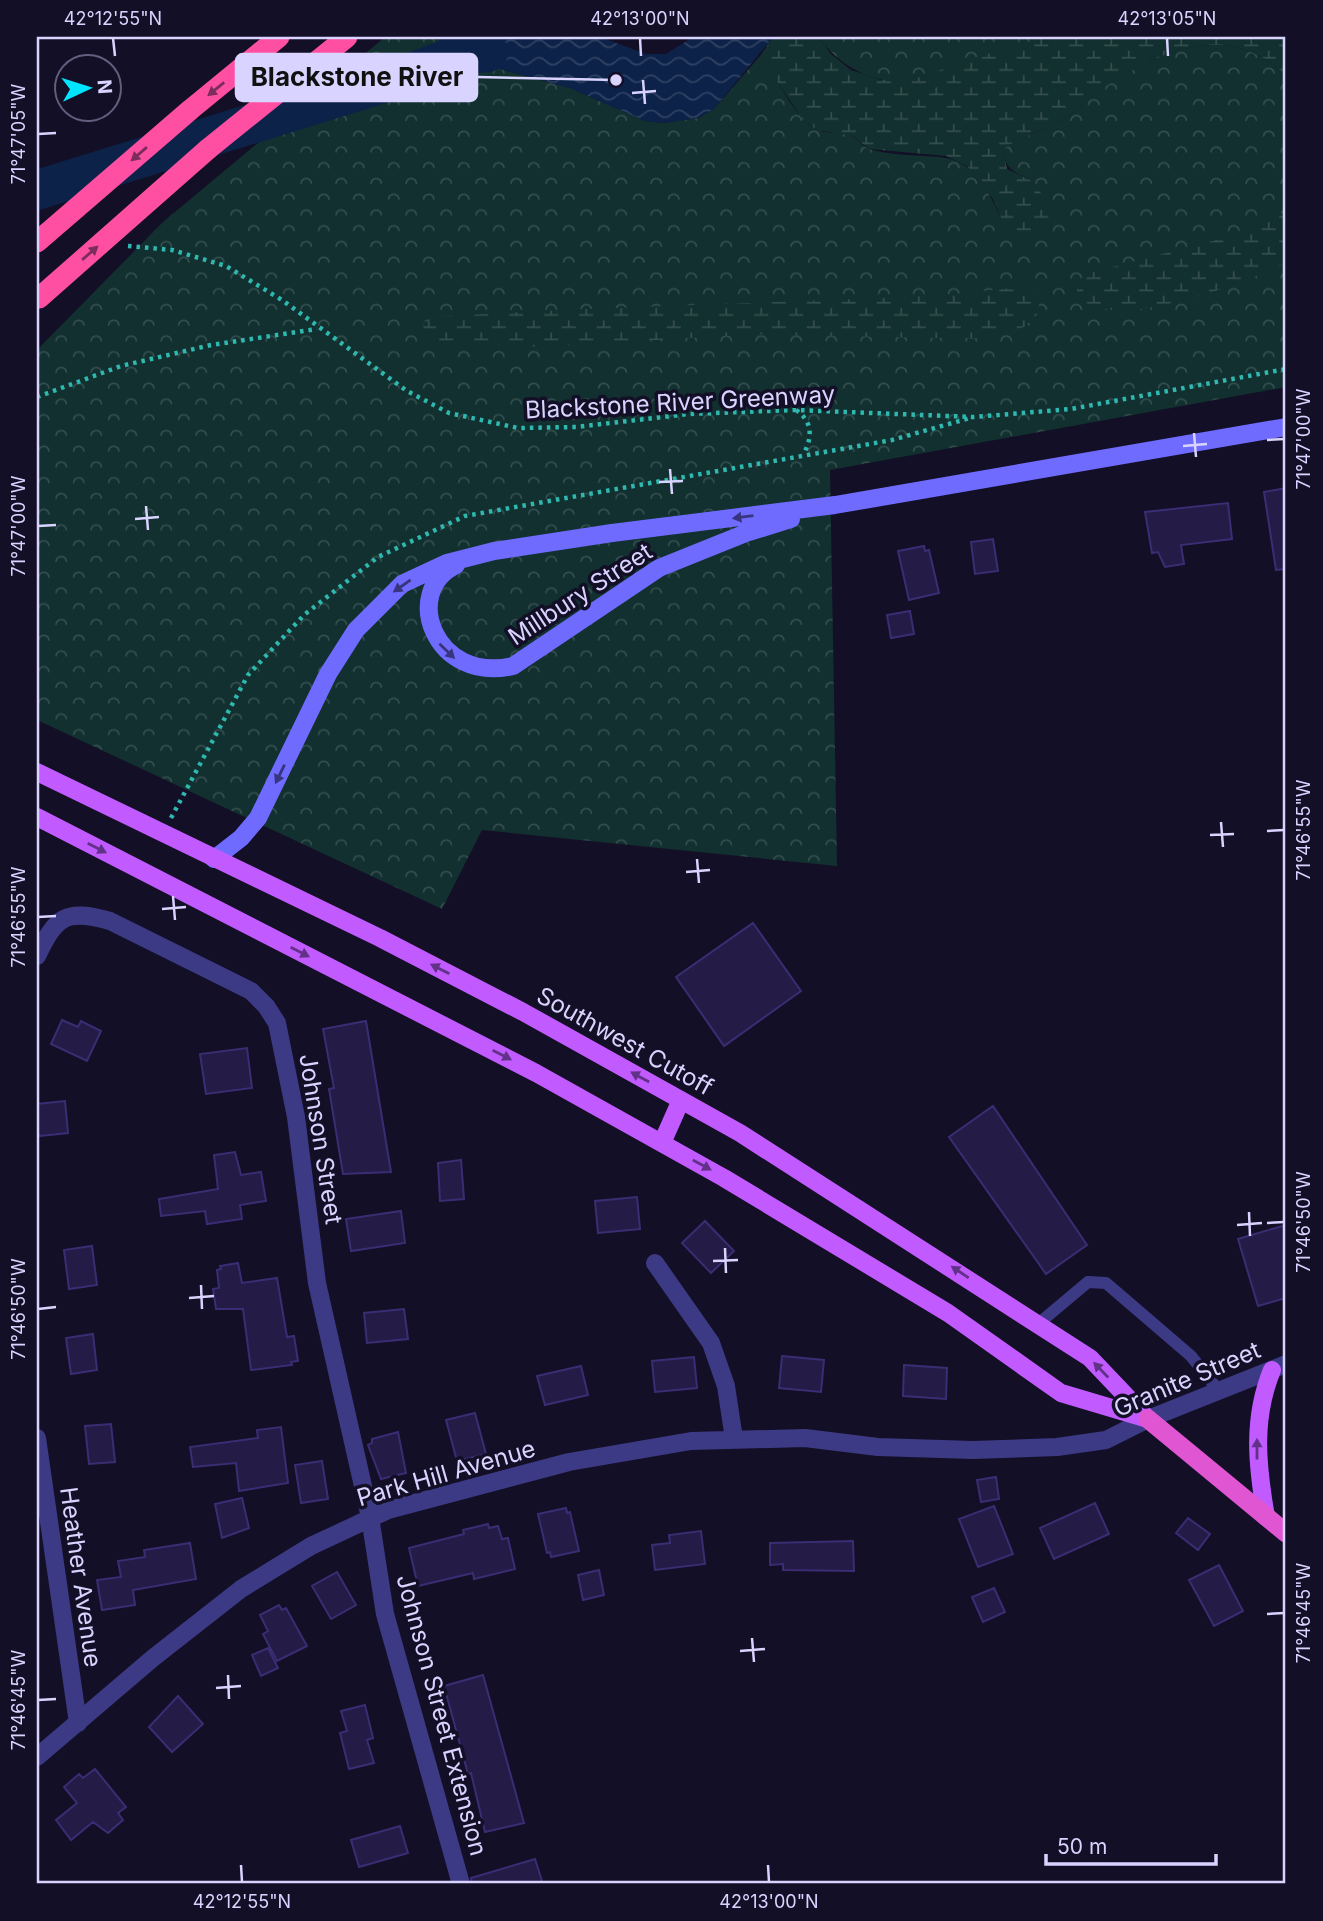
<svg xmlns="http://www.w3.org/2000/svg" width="1323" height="1921" font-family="Inter,sans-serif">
<defs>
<pattern id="forest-crowns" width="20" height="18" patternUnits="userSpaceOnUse" patternTransform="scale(1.75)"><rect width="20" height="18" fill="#12302f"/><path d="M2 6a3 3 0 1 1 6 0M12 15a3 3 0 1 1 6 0" fill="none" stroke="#344d4e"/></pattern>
<pattern id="wetland-marsh" width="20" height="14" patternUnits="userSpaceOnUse" patternTransform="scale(1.75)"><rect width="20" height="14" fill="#12302f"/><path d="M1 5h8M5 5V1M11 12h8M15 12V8" fill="none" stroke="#344d4e"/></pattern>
<pattern id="water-waves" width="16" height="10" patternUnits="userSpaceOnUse" patternTransform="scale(1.75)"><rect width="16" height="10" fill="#0c2248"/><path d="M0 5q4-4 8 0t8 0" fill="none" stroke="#2f4163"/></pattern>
</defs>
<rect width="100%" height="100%" fill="#130f26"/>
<!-- forest -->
<path fill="url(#forest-crowns)" d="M385,37h57l-10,16 12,20 5,2 18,-6 25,-2 78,21 75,33 18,2 35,-5 16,-9 46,-53c19,22 30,56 54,72 9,6 25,4 36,7 8,3 13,13 22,15 69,16 92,-16 129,68l31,-37c-18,-9 -27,-11 -29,-32 21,-15 46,-19 67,-34 11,-8 21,-19 32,-27 57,-37 129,-69 184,-12v311l-456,83 7,396 -355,-36 -40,79 -405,-189v-370l126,-128z
M818,37h227c-26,11 -56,17 -83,25 -13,3 -23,10 -35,14 -44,15 -83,-5 -109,-39z"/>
<!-- wetland -->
<path fill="url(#wetland-marsh)" d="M773,37h45l13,17 20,16 30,10 44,-3 28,-13 92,-27h241v39c-55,-57 -127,-25 -183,12 -12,8 -22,19 -33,27 -21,15 -46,19 -67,34l4,20 25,12 22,30 -4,18 -30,5 -19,-16 -8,-19 -26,-33 -21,-10 -77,-7 -16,-13 -36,-6 -14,-10 -43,-64z
M1286,212v51c-43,20 -172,72 -209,33v-10l12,-13 139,-36 38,-20z
M1026,287l15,7 -4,21 -13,12 -40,12 -228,-5 -215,13 -116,-5 -2,-20 23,-6c161,-9 323,-13 485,-20 32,-2 64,-7 95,-9z"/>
<!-- water -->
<path fill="url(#water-waves)" d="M442,37h158l46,17h20l27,-17h80l-59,72 -16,9 -35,5 -18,-2 -75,-33 -78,-21 -25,2 -18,6 -5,-2 -12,-20z"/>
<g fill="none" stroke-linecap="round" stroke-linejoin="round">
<!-- river -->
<path stroke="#0c2248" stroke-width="40" d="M37,190l340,-105 85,-31 26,-2"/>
</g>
<!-- building -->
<path fill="#241b47" stroke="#3b2d73" stroke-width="2" d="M1286,488v81l-10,1 -12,-78z
M1228,503l4,36 -51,6 3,19 -19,3 -7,-15 -6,1 -7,-41z
M993,539l5,32 -23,3 -4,-32z
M924,546l1,5 4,-1 10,43 -30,7 -11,-49z
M910,611l4,23 -23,4 -4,-23z
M753,923l48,68 -77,55 -48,-69z
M62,1020l16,7 3,-6 20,10 -14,30 -36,-17z
M366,1021l25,151 -48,2 -14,-85 5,-1 -11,-59z
M247,1048l5,40 -46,6 -6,-40z
M65,1101l3,32 -28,3 -3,-4v-28z
M993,1106l94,139 -41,29 -97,-137z
M235,1152l6,23 20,-3 5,29 -26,4 2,14 -35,5 -2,-13 -44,5 -2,-17 59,-10 -4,-34z
M461,1160l3,39 -24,2 -2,-38z
M637,1197l3,32 -42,4 -3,-32z
M401,1211l4,32 -54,8 -5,-32z
M705,1221l29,30 -23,22 -29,-30z
M1286,1225v73l-28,8 -20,-67z
M92,1246l5,39 -28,4 -5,-39z
M238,1263l4,20 35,-5 10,59 7,-1 4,25 -7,1 1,3 -41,5 -8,-61h-27l-3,-20 6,-1 -2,-18 4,-1 -1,-3z
M404,1309l4,30 -41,4 -3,-30z
M93,1334l4,36 -26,4 -5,-36z
M782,1356l42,4 -3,32 -42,-4z
M694,1357l3,31 -42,4 -3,-31z
M904,1365l43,3 -1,31 -43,-3z
M581,1366l7,29 -43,10 -8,-29z
M475,1413l11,41 -29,7 -11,-41z
M111,1424l4,38 -26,2 -4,-38z
M281,1427l7,56 -49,8 -3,-28 -43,4 -3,-20 68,-9 -1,-8z
M398,1432l8,41 -25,6 -13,-34 4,-2v-4z
M322,1461l6,38 -27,4 -6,-38z
M996,1477l3,22 -18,3 -4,-22z
M242,1498l7,30 -27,10 -7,-34z
M1095,1503l14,31 -55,25 -14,-31z
M994,1506l19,48 -35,13 -19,-48z
M566,1508l1,5 3,-1 9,39 -28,6 -1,-5 -3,1 -9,-39z
M1188,1518l22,16 -12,16 -22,-17z
M488,1524l1,4 9,-2 4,13 6,-1 7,31 -41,10 -1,-6 -55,13 -9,-38 55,-14 -1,-4z
M701,1531l4,33 -50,6 -3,-25 18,-2 -1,-8z
M853,1541l1,30 -71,-1v-6l-13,1v-22z
M190,1543l6,36 -63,11 2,15 -33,5 -5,-30 24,-3 -3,-16 27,-4 -1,-7z
M1219,1565l24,46 -29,15 -25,-46z
M599,1570l5,25 -21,5 -5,-25z
M337,1572l19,33 -25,14 -19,-33z
M994,1588l11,24 -22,10 -11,-25z
M279,1605l3,5 4,-2 21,38 -30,15 -14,-27 5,-3 -8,-16z
M268,1648l10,20 -17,8 -9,-21z
M483,1675l41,148 -39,9 -14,-59 -3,1 -24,-88z
M178,1696l25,28 -31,28 -23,-25z
M365,1705l8,33 -6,2 7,23 -25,6 -9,-36 7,-2 -6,-20z
M95,1769l31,38 -8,6 5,7 -15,13 -15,-11 -22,18 -15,-20 21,-17 -13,-16 15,-13 4,4z
M400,1826l8,27 -49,14 -8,-27z
M535,1859l8,25h-71l-1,-6z"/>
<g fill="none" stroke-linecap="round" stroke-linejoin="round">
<!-- path -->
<path stroke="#2fb8b0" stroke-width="4.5" stroke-dasharray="3.5 5" stroke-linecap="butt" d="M128,246l44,4 54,16 56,34 125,91 42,22 69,15 58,-1 113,-13 106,-4 179,7 97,-8 215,-40
M37,397l84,-31 90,-21 106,-16
M796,410c16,11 17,26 8,43
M171,818l77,-143 56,-60 74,-58 87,-41 427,-76 78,-22"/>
<!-- service -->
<path stroke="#3d3a85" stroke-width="12" d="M1038,1324l50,-42 18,1 85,73 28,35"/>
<!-- minor -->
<path stroke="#3d3a85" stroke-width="18" d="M37,956c19,-39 28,-48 73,-35l141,70 15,15 11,17 19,94 21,166 53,234 15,97 76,270
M655,1263l56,80 15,43 8,53
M37,1438l41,285
M37,1757l116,-99 88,-69 70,-43 77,-36 181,-48 122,-21 114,-3 73,9 95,3 84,-3 49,-7 42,-21"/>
<!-- tertiary -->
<path stroke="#3d3a85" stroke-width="18" d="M1148,1419l138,-55"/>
<!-- secondary -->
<path stroke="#6f6bff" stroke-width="18" d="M456,565c-55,26 -22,119 57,101l146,-98 87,-35 45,-14
M214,859l27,-21 17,-20 70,-144 28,-44 46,-46 45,-21 47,-12 118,-18 223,-28 451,-78"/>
<!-- primary -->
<path stroke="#c25bff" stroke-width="18" d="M37,772l343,166 143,74 217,121 350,225 58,61
M37,817l499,256 188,105 224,135 113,80 84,25
M662,1143l19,-43
M1266,1517c-9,-52 -14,-98 6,-147"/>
<!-- trunk -->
<path stroke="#e055d1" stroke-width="19" d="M1148,1419l138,114"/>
<!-- motorway -->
<path stroke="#ff4fa3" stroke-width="21" d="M190,110l89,-73
M208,149l139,-112"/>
<!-- motorway-bridge -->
<path stroke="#ff4fa3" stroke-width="21" d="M37,242l153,-132
M39,298l169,-149"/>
</g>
<!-- one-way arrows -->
<defs><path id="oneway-solid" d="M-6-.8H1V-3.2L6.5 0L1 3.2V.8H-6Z" transform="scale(1.75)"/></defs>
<g fill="#7d2c5e">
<use href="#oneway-solid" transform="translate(216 89) rotate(141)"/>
<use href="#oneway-solid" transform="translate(139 154) rotate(139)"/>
<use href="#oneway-solid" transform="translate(90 253) rotate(-41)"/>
</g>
<g fill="#38347d">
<use href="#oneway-solid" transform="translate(743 517) rotate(173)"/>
<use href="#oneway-solid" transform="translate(402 586) rotate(145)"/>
<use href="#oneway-solid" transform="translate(447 651) rotate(44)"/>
<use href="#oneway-solid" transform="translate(280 774) rotate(116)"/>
</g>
<g fill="#623188">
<use href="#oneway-solid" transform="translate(97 848) rotate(27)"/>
<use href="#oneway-solid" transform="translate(300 952) rotate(27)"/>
<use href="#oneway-solid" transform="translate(440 969) rotate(-153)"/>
<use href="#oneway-solid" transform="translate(502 1055) rotate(27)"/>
<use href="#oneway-solid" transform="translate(640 1077) rotate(-151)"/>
<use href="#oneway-solid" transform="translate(702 1165) rotate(29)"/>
<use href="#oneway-solid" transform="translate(960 1272) rotate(-146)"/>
<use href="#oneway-solid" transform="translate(1101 1370) rotate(-134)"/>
<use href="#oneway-solid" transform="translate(1257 1449) rotate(-90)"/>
</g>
<!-- ticks -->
<path fill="none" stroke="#d9d4ff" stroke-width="2.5" d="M113,38l2,18M640,38l1,18M1167,38l1,18M643,80l2,24M632,93l24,-2M38,134l18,-1M1194,433l2,24M1267,440l17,-1M1183,446l24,-2M670,469l2,25M659,482l24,-1M146,506l2,24M135,519l24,-2M38,526l18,-1M1221,822l2,25M1267,831l17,-1M1210,835l24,-1M697,859l2,24M686,872l24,-2M173,896l2,24M162,909l24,-2M38,917l18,-1M1249,1212l1,24M1267,1223l17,-1M1237,1225l25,-2M725,1248l1,25M713,1261l25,-1M201,1285l1,24M189,1298l25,-2M38,1309l18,-2M1267,1614l17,-1M752,1638l2,24M740,1651l25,-2M228,1675l1,24M216,1688l25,-2M38,1700l18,-1M241,1865l1,17M768,1865l1,17"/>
<g text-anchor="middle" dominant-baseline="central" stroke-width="7" stroke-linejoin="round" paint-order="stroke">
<!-- street labels -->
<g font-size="24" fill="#d9d4ff" stroke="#130f26">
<text transform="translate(680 402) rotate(-3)">Blackstone River Greenway</text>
<text transform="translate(580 594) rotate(-33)">Millbury Street</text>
<text transform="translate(625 1041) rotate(29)">Southwest Cutoff</text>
<text transform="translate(321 1139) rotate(81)">Johnson Street</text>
<text transform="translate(1187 1379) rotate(-23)">Granite Street</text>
<text transform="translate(446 1473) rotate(-16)">Park Hill Avenue</text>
<text transform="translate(81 1577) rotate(82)">Heather Avenue</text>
<text transform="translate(442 1715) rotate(75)">Johnson Street Extension</text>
</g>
</g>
<!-- callouts -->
<path fill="none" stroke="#d9d4ff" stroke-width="2.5" d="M616 80L477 77"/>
<circle fill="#d9d4ff" stroke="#130f26" stroke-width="2.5" cx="616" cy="80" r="7"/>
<rect fill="#d9d4ff" stroke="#d9d4ff" stroke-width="2.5" x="236" y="54" width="241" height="47" rx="7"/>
<g font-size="26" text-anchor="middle" font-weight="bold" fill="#111">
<text x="357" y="86">Blackstone River</text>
</g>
<!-- border -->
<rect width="1323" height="1921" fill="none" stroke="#130f26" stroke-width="77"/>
<!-- north arrow -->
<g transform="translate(88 88) rotate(86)"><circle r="33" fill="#130f26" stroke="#625e7d" stroke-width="2"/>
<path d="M0-5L12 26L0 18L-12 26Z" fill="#00e5ff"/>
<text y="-10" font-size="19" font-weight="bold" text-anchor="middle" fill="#d9d4ff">N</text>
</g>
<!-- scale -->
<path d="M1046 1854v10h170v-10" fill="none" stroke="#d9d4ff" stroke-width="3.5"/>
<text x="1057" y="1854" font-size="21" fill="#d9d4ff" stroke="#130f26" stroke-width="5" paint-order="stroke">50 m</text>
<rect x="38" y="38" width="1246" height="1844" fill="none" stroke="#d9d4ff" stroke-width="2.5"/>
<g font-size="18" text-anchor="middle" fill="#d9d4ff">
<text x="113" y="25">42°12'55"N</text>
<text x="640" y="25">42°13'00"N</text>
<text x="1167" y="25">42°13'05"N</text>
<text transform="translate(19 134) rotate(-90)" y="6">71°47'05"W</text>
<text transform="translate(1304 439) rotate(-90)" y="6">71°47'00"W</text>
<text transform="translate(19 526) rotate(-90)" y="6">71°47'00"W</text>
<text transform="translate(1304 830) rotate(-90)" y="6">71°46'55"W</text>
<text transform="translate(19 917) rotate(-90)" y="6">71°46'55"W</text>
<text transform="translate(1304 1222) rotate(-90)" y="6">71°46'50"W</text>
<text transform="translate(19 1309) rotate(-90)" y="6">71°46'50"W</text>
<text transform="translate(1304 1613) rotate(-90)" y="6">71°46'45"W</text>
<text transform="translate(19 1700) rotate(-90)" y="6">71°46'45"W</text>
<text x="242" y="1908">42°12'55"N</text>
<text x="769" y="1908">42°13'00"N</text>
</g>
</svg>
